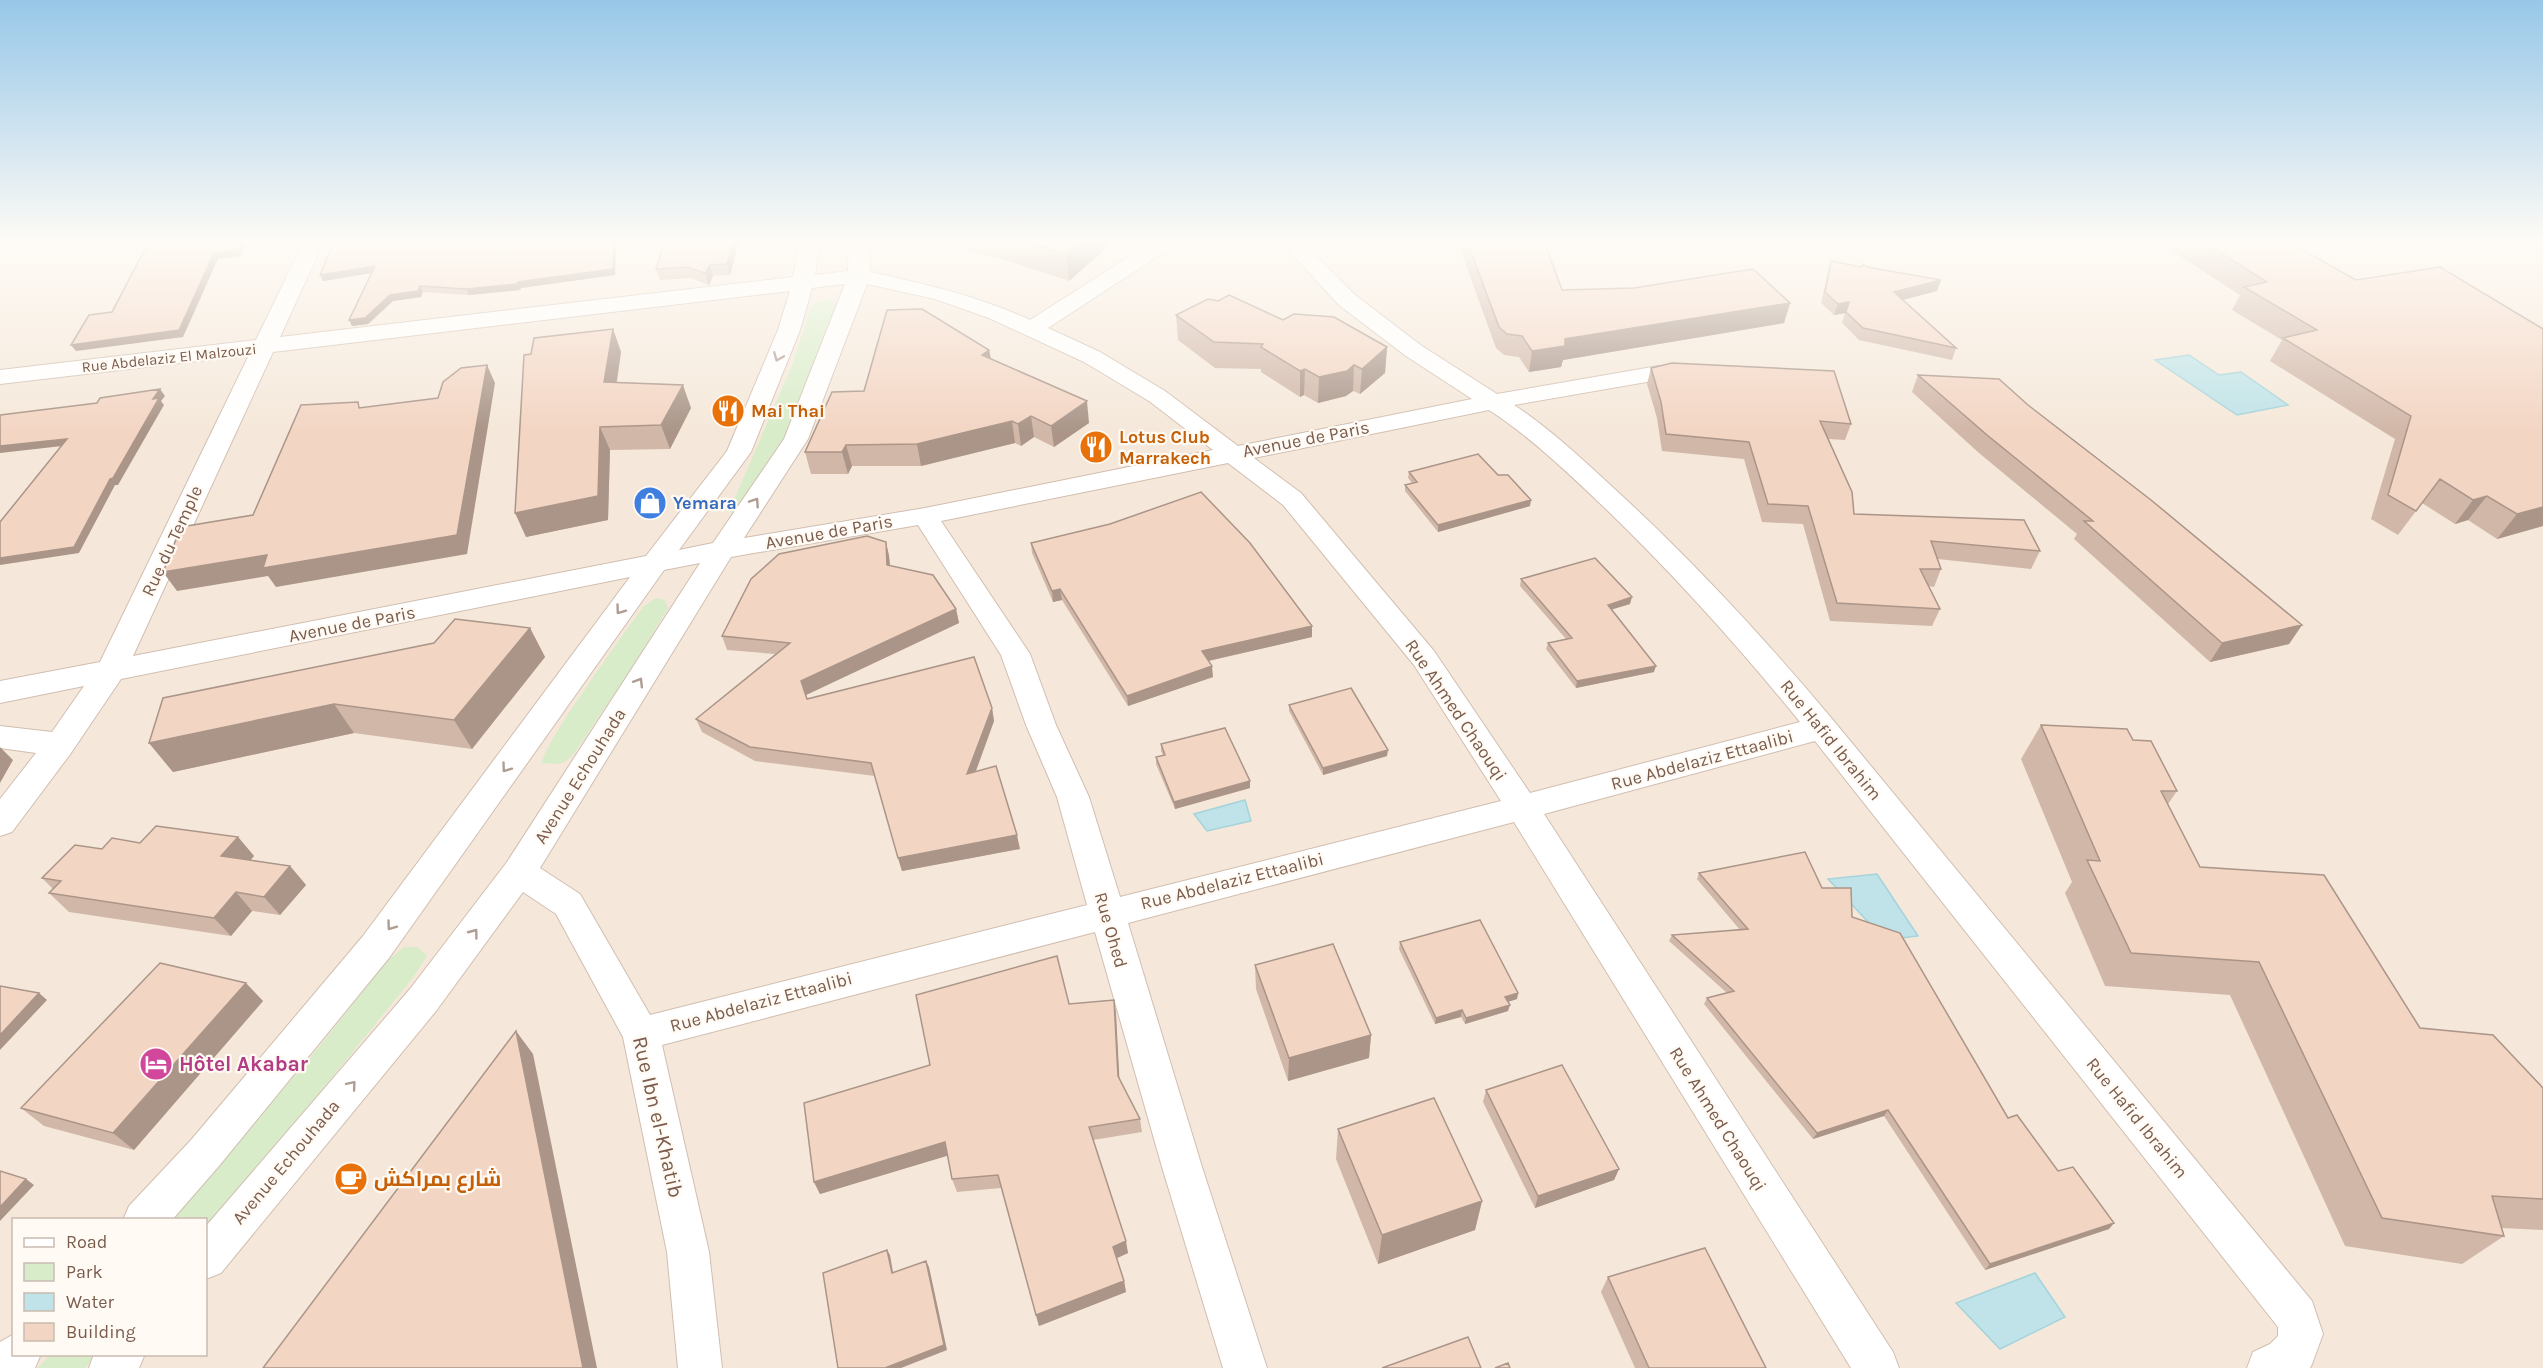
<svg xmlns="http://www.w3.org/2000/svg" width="2543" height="1368" font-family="Karla,Cairo,sans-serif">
<rect width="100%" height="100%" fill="#fdf6ec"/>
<!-- residential -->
<path fill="#f5e8da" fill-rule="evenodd" d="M0,241h2543v1127h-2543zM14,1220h192v134h-192z"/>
<!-- green -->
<path fill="#d8ecc9" d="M826,300l6,1 4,5 -43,121 -59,89 -4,-4 1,-5 62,-144 17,-54 4,-5z
M656,598l9,2 3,8 -36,60 -55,81c-11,16 -16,16 -35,14 1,-19 84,-132 101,-156z
M404,947h14l9,9 -15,23 -183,225 -23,27v-11h-35l143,-167 74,-93z
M50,1355h47l-12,13h-48z"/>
<!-- water -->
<path fill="#bfe3e8" stroke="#a5d3da" stroke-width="1.5" d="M2189,355l30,20 22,-3 47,33 -51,10 -82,-55z
M1245,800l6,21 -44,10 -13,-17z
M1877,874l41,62 -33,4 -57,-61z
M2035,1273l30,44 -65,32 -44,-46z"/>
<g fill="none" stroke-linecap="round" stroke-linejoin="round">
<defs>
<path id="street" d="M304,241h20l-44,96 513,-60 7,-36h20l-5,34 33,-4 1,-30h20l1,31c55,12 108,24 160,48l124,-79h24l-3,4 -127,83 52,24 65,39 73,55 234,-47 -66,-43 -67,-51 -59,-64h21l54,54 67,51 75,48 161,-28 8,2 4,5 -4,5 -8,2 -144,25c38,25 72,58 105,88 77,71 147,147 214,227l479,581 11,33 -11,30 -2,4h-63l6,-16 17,-8 8,-8v-9l-463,-586 -271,73 349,538 6,16h-48l-337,-546 -386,101 74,244 65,201h-44l-61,-201 -67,-235 -433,113 47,207 13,116h-44l-11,-116 -44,-215 -67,-123 -33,-22 -87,119 -215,262 -15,6v-53l204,-237 97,-127 193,-299 -36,7 -275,388 -170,208 -47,54h-49l6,-14 62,-66 172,-204 267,-359 -509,102 -50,74 -59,79 -12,4v-37l36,-46 -36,-5v-22l52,6 32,-46 -84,17v-22l100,-19 149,-307 -249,29v-14l256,-30zM845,284l-61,155 -71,104 -34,7 72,-98 49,-122 12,-42zM867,284l68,15 54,19 95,44 65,39 64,49 -288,58 -181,30 64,-99zM790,291l-12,39 -51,121 -81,105 -513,100 140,-304zM1489,410c43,28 81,65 118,100 69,67 133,138 193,212l-270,71 -96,-142 -133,-158 -47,-35zM1228,463l55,42 131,160 87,136 -381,96 -31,-100 -33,-72 -26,-71 -89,-133zM918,525l83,130 25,70 31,72 30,108 -437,110 -70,-121 -40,-26 191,-311z
M2525,241h18v10l-15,-6z
M14,1334v20h27l-6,14h-35v-26z
M94,1354h51l-6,14h-50z"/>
</defs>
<!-- street casing -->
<use href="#street" stroke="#d1beb0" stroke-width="2"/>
<!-- street -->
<use href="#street" fill="#fff" fill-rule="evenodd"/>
</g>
<!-- wall -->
<path fill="#d1b7a8" d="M334,241h232v3l25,-3h24l1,3 -1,31 -94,13 -1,2 -51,5 -46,-3 -2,5 -28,4 -25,23 -16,2 19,-53 -48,8 -3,-6z
M739,241l-9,34 -17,1 -4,9 -18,-7 -31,2 -4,-11z
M945,241h169l-45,40 -67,-22 -55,-14z
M1458,241h86l18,49 228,13 -6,20 -221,37 -2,7 -32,5 -10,-15 -15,-2 -8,-7 -38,-105z
M2176,241h111l256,285 -46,13 -29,-19 -13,4 -33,-21 -24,32 -27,-16 24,-80 -125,-78 12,-21 -50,-30 8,-15 -69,-45z
M1831,261l110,19 -4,11 -34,9 53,48 -4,12 -93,-20 -17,-17 3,-10 -11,2 -13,-12 7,-31z
M1176,315l107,5 104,27 -2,26 -25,21 -7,-3 -7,5 -28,7 -14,-8 -4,2 -39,-25v-3l-46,-1 -37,-28z
M613,329l8,23 -4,30 74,26 -21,41 -60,1 -2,70 -82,17 5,-183z
M989,350l2,9 98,64 -35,24 -20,-10 -13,9 -6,-3 -94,23h-69l-4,8h-37l-6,-22 59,-61z
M1651,368l200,56 -6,16 -17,-1 26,75 186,37 -9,18 -93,-10 3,10 -7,18 -5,-1 11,23 -8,17 -102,-5 -27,-97 -41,-2 -18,-63 -82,-8 -5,-33 -10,-34z
M1918,375l110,30 274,220 -13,19 -79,18 -136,-123 3,-5 -98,-81 -67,-61z
M1409,472l89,3 32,31 -92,26 -33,-41v-6l7,-2 -4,-5z
M886,542l3,14 1,10 66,43 3,14 -153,72 1,4 185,9 2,13 -18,50 44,78 -118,22 -27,-95 -120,-15 -53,-29 -6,-13 79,-65 -48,-4 -5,-14z
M1031,543l281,94 -103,24 4,16 -85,29 -66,-106 -9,2 -21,-49z
M1521,579l109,25 -18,5 42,63 -78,16 -30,-39 2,-6 18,-4 -46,-53z
M530,628l15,29 -73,92 -118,-16 -181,39 -24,-29z
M1289,705l98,51 -64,19 -34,-64z
M2041,725l92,15 44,51 -9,13 32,63 220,161 123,60v142l-41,-2 2,8 -42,28 -117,-18 -115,-251 -125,-9 -40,-93 7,-11 -51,-123z
M1161,744l89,37v7l-75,21 -19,-45v-7l7,-2 -2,-4z
M238,837l16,19 -4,4 40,6 16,19 -26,30 -28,-4 -21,25 -162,-24 -20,-19 4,-4 -11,-11 60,-29 38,-6z
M1699,873l123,15 30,29 156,201 50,53 56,52 -5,6 -124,41 -101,-154 -71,23 -109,-135 3,-6 20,-5 -58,-52 3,-6 68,-5 -43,-51z
M1400,942l118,51 -1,6 -9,3v9l-43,13 -4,-7 -26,7 -36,-75z
M1255,965l116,70 -2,23 -81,23 -32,-92z
M1114,1000l2,14 3,65 21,40 2,13 -49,8 35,113 -11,5 7,23 2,11 -87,34 -38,-138 -44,4 -5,-13 -4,-24 -128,39 -6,-12 116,-117 139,-61z
M263,1001l-129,149 -90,-24 -23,-18z
M1486,1090l133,79 -5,11 -79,28 -52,-106z
M1338,1129l144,72 -7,29 -97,34 -42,-105z
M1608,1277l158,91h-131l-34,-76z"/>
<!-- shaded-wall -->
<path fill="#aa9588" d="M241,241h6l-6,15 -23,3 -35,78 -107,14 -5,-6 143,-92z
M614,241h1l1,3 -1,31 -94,13 -1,2 -51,5 -3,-6 52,-7z
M733,241h6l-9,34 -3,-11z
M1081,241h33l-45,40 -3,-27z
M710,265l3,11 -4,9 -4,-12z
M375,266l3,6 -55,9 -3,-6z
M1941,280l-4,11 -47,12 4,-11z
M420,286l3,6 -2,5 -28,4 -25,23 -16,2 -3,-6 41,-25z
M1849,302l-3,11 -12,2 4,-11z
M1790,303l-6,20 -221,37 -2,7 -32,5 3,-21 33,-12z
M613,329l8,23 -8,53 -9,-23z
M1387,347l-2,26 -25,21 2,-25z
M989,350l4,21 -11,-16z
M487,365l8,18 -28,171 -191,33 -8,-11 -91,15 -14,-19 104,-17z
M1354,365l-1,26 -7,5 -28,7 1,-26z
M1305,369l-1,26 -4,2v-26z
M683,385l8,23 -21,41 -9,-24z
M160,389l5,7 -4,5 3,4 -46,80h-3l-36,68 -79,12v-7l110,-79 43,-80z
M1087,401l2,22 -35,24 -3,-21z
M1031,416l3,21 -13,9 -3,-22z
M1012,421l3,22 -94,23 -4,-22z
M600,427l10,23 -2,70 -82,17 -11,-24z
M67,439l4,6 -71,8v-7z
M846,445l6,21 -4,8 -6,-22z
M2487,496l-19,24 -13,4 18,-24z
M1531,500l-1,6 -92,26v-7z
M2543,507v19l-46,13 20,-25z
M886,542l3,14 2,23 -4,-14z
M1060,589l2,11 -9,2 -1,-11z
M1632,597l-2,7 -23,7 1,-6z
M956,609l3,14 -153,72 -5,-14z
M2302,625l-13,19 -79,18 12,-19z
M1312,626v11l-109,25 -1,-11z
M530,628l15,29 -73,92 -18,-29z
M1212,666l1,11 -85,29 -1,-10z
M1656,666l-2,6 -78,16 1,-7z
M334,704l20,29 -181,39 -24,-29z
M992,708l2,13 -24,66 -3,-13z
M0,747l13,13 -13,23z
M1388,750l-1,6 -64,19v-7z
M1250,781v7l-75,21 -1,-7z
M1017,835l3,14 -118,22 -4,-13z
M238,837l16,19 -16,19 -17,-19z
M290,866l16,19 -26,30 -16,-18z
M236,892l16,19 -21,25 -17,-18z
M246,983l17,18 -129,149 -21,-17z
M39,993l8,7 -47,50v-15z
M1518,993l-1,6 -13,4 1,-6z
M1114,1000l2,14 4,75 -2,-13z
M1510,1005l-2,6 -43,13 1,-6z
M1462,1010l-1,7 -26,7 1,-6z
M516,1031l17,23 64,314h-14z
M1371,1035l-2,23 -81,23 1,-23z
M1888,1110l-4,6 -71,23 4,-6z
M945,1142l5,13 -130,39 -6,-12z
M1619,1169l-5,11 -79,28 3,-12z
M26,1179l8,6 -34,36v-14z
M1482,1201l-7,29 -97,34 4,-29z
M2114,1223l-5,6 -124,41 5,-6z
M1126,1241l2,12 -13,6 -2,-12z
M887,1250l3,5 4,23 -2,-5z
M926,1261l3,6 18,83 -46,18h-16z
M1124,1281l2,11 -87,34 -3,-11z"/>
<!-- building -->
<path fill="#f3d5c3" stroke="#aa9588" stroke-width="1.5" d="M149,241h92l-4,9 -23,3 -35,77 -108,15 18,-30 23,-3z
M334,241h229l1,3 27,-3h23l-1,28 -95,13 -1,2 -51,5 -46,-3 -2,5 -28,4 -25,23 -16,2 26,-54 -55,9z
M665,241h68l-6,23 -17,1 -5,8 -18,-6 -31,2z
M1023,241h58l-15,13z
M1467,241h77l18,49 72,-2 119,-19 37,34 -225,36v7l-33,5 -10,-15 -15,-2 -8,-7z
M2202,241h85l69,39 84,-13 103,62v178l-26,7 -30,-18 -14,4 -33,-21 -24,32 -28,-16 23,-79 -128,-78 34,-8 -73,-43 23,-5z
M1831,261l31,6 1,-3 4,3 74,13 -47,12 62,56 -93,-20 -17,-16 3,-10 -11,2 -13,-12z
M1229,295l54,25 11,-6 40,3 53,30 -25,22 -8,-4 -7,6 -28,6 -14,-8 -5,2 -39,-24 2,-3 -49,-2 -38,-27 32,-16 10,2z
M922,309l67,41 -7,5 105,46 -36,25 -20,-10 -13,8 -6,-3 -95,23 -71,1 -4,7h-37l27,-60 32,-1 23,-81z
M613,329l-9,53 79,3 -22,40 -61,2 -2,69 -83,17 9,-158 7,-1 3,-16z
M1672,363l162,8 17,53 -31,-3 32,71 2,22 170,6 16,31 -109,-10 10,28h-21l20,40 -103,-6 -29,-97 -40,-2 -19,-62 -83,-8 -5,-32 -10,-34z
M487,365l-30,170 -194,33 4,-13 -104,17 18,-45 72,-12 48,-110 57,-3 1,6 79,-10 5,-16 18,-14z
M1918,375l81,4 29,26 123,95 151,125 -80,18 -138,-122h9l-106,-86z
M160,389l-7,10 6,-1 -46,80 -3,1 -36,68 -74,11v-36l67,-83 -67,7v-31l97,-12 3,-5z
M1478,454l20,21h10l23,25 -93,25 -33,-40 12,-3 -8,-10z
M1201,492l49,51 62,83 -110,25 10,15 -85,30 -67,-107 -8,2 -21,-48 79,-19z
M867,536l19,6 1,23 46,10 23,34 -155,72 6,18 167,-42 18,51 -25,66 29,-8 21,69 -119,23 -27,-95 -121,-16 -54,-28 94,-76 -68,-7 29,-57 28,-25z
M1595,558l37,39 -24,8 48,61 -79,15 -29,-38 24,-5 -51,-59z
M455,619l75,9 -76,92 -120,-16 -185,39 14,-45 271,-55z
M1351,688l37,62 -65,18 -34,-63z
M2041,725l86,4 6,11 18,1 26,50h-16l39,76 124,8 96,153 73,7 50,53v111l-51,-3 12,40 -122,-18 -123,-256 -128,-9 -44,-93 13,1z
M1225,728l25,53 -76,21 -18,-45 9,-2 -4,-11z
M156,826l82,11 -17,19 69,10 -26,31 -28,-5 -22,26 -165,-25 12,-12 -19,-3 33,-33 27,4 10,-11 28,5z
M1805,852l17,36h29l1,29 48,16 108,185 9,-3 41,56 15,-4 41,56 -124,41 -102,-154 -71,23 -110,-135 27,-7 -62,-56 76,-6 -49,-56z
M1480,920l38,73 -13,4 5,8 -44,13 -4,-8 -26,8 -36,-76z
M1333,944l38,91 -82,23 -34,-93z
M1057,956l12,48 45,-4 4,76 22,43 -51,8 37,114 -13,6 11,34 -88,34 -38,-140 -46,4 -7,-37 -131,40 -10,-79 126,-38 -14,-70z
M160,963l86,20 -133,150 -92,-25z
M0,986l39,7 -39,42z
M516,1031l67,337h-320z
M1562,1065l57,104 -81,27 -52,-106z
M1434,1098l48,103 -100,34 -44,-106z
M0,1171l26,8 -26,28z
M1705,1248l61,120h-117l-41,-91z
M887,1250l5,23 34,-12 18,84 -59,23h-47l-15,-95z
M1468,1337l13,31h-99z
M1508,1363l2,5h-15z"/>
<!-- one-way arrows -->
<defs><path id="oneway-chevron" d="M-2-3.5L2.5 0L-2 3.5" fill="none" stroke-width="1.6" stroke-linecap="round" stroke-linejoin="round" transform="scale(1.5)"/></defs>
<g stroke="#af9d94">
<use href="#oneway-chevron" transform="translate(778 357) rotate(112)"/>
<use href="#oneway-chevron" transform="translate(755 502) rotate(-56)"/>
<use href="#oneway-chevron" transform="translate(620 610) rotate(126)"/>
<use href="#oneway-chevron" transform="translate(639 682) rotate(-58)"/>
<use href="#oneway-chevron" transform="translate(506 768) rotate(126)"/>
<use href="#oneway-chevron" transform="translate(391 926) rotate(126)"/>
<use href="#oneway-chevron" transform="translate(474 933) rotate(-53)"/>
<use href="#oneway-chevron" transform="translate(352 1085) rotate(-50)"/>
</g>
<!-- sky -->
<linearGradient id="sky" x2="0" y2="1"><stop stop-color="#97c7e8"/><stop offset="0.56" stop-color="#fefbf6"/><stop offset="1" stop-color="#fefbf6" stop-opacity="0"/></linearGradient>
<rect width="2543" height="432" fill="url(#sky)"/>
<!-- icons -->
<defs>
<symbol id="restaurant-disc" viewBox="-11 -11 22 22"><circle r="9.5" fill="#e8710a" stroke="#fffaf3"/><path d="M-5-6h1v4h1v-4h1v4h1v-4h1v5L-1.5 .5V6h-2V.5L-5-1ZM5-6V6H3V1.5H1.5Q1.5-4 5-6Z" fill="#fff"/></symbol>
<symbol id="shop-disc" viewBox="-11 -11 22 22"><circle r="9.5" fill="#3f7fe0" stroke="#fffaf3"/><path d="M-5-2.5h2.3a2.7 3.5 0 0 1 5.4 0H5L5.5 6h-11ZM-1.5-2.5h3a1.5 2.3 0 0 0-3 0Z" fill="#fff"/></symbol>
<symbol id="hotel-disc" viewBox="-11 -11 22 22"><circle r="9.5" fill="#d1479c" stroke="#fffaf3"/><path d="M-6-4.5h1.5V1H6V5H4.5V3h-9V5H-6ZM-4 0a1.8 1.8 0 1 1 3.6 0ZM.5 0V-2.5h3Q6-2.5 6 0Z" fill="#fff"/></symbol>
<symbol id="cafe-disc" viewBox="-11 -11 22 22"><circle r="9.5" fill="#e8710a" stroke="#fffaf3"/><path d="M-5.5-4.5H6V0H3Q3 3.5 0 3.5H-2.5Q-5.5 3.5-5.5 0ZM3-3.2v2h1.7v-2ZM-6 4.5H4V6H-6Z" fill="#fff"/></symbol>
</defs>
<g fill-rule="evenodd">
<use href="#restaurant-disc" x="709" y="392" width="38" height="38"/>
<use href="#restaurant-disc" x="1077" y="428" width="38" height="38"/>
<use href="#shop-disc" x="631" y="484" width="38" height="38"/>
<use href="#hotel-disc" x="137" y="1045" width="38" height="38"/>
<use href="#cafe-disc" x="332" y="1160" width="38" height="38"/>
</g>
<g text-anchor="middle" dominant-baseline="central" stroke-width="4.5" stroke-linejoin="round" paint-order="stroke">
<!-- far-street labels -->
<g font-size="15" fill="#7a5c4d" stroke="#fffaf3">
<text transform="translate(169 358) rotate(-6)">Rue Abdelaziz El Malzouzi</text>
</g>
<!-- food labels -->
<g font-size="18" font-weight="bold" fill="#c56008" stroke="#fffaf3" text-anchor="start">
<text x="751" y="411">Mai Thai</text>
<text x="1119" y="437">Lotus Club<tspan x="1119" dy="21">Marrakech</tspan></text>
</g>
<!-- street labels -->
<g font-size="18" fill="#7a5c4d" stroke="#fffaf3">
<text transform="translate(1306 439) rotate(-11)">Avenue de Paris</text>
<text transform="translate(829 532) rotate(-10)">Avenue de Paris</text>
<text transform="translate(172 541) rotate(-65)">Rue du Temple</text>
<text transform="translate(352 624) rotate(-11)">Avenue de Paris</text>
<text transform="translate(1456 710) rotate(56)">Rue Ahmed Chaouqi</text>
<text transform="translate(1831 740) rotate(51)">Rue Hafid Ibrahim</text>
<text transform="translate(1702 760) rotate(-15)">Rue Abdelaziz Ettaalibi</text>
<text transform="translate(580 776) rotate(-58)">Avenue Echouhada</text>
<text transform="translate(1232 881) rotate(-14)">Rue Abdelaziz Ettaalibi</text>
<text transform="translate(1111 930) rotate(74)">Rue Ohed</text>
<text transform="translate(761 1002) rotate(-15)">Rue Abdelaziz Ettaalibi</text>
<text transform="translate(2137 1118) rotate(51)">Rue Hafid Ibrahim</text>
<text transform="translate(1718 1119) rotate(58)">Rue Ahmed Chaouqi</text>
<text transform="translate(286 1162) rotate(-50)">Avenue Echouhada</text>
</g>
<!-- shop labels -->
<g font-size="18" font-weight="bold" fill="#366cbe" stroke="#fffaf3" text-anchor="start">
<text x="673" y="503">Yemara</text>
</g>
<!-- near-hotel labels -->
<g font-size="21" font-weight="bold" fill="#b23c85" stroke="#fffaf3" text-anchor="start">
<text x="179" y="1064">Hôtel Akabar</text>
</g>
<!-- near-street labels -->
<g font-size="21" fill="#7a5c4d" stroke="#fffaf3">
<text transform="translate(658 1117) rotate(77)">Rue Ibn el-Khatib</text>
</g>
<!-- near-food labels -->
<g font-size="21" font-weight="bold" fill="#c56008" stroke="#fffaf3" text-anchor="start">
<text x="374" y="1179">شارع بمراكش</text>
</g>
</g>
<!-- legend -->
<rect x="12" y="1218" width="195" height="138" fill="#fffaf3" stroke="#cabbb1" stroke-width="1.5"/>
<rect x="24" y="1238" width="30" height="9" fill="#ffffff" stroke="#cabbb1" stroke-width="1.5"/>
<text x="66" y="1248" font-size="18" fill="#7a5c4d">Road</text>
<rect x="24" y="1263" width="30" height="18" fill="#d8ecc9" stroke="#cabbb1" stroke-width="1.5"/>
<text x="66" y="1278" font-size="18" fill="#7a5c4d">Park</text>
<rect x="24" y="1293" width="30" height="18" fill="#bfe3e8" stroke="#cabbb1" stroke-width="1.5"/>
<text x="66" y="1308" font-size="18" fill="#7a5c4d">Water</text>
<rect x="24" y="1323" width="30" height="18" fill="#f3d5c3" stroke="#cabbb1" stroke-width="1.5"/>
<text x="66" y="1338" font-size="18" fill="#7a5c4d">Building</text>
</svg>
